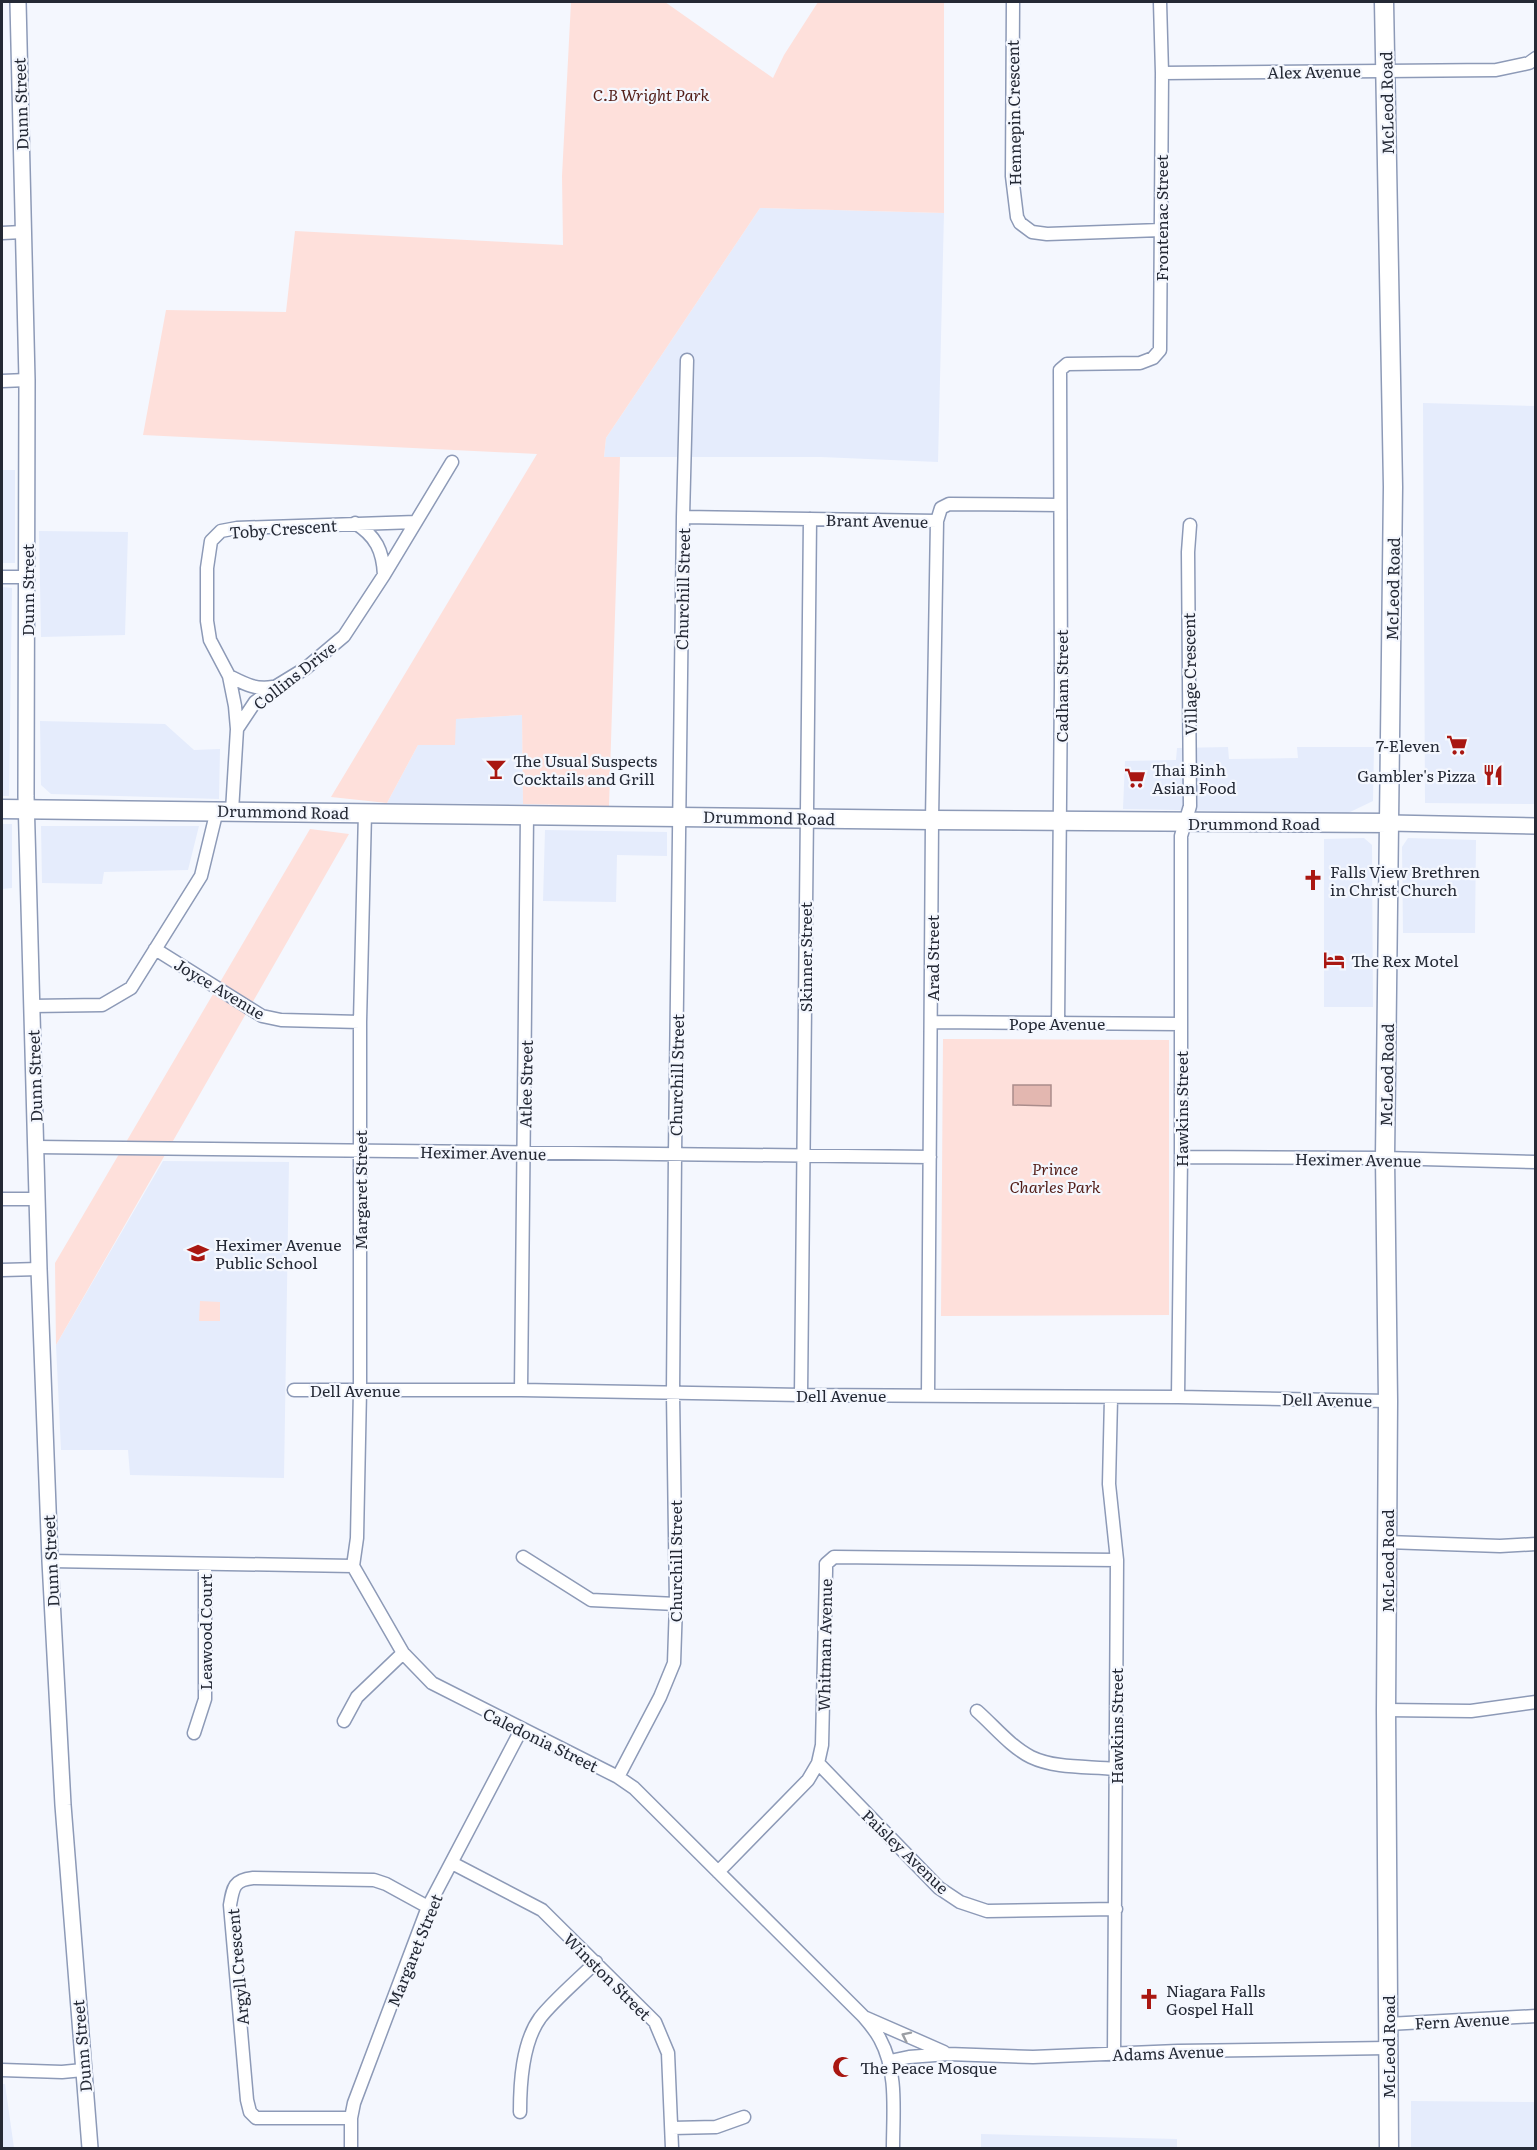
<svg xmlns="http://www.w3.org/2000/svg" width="1537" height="2150" font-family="Literata,serif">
<rect width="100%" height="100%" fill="#f4f7fe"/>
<!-- built -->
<path fill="#e5ecfc" d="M760,208l184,5 -6,249 -117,-5h-217l2,-19z
M1423,403l112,3v398l-110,-1z
M2,470h13v93h-13z
M39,531l89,1 -3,103 -84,2z
M2,587l10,1 -3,208h-7z
M522,715l1,89 -136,-1 31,-58 37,-26z
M40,721l125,3 29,26 26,-1 -1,50 -168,-5 -10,-9z
M1228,747l1,12 69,-1 -1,-11h77l-1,54 -25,12 -225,-4 2,-48 51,-1 1,-12z
M2,824h10v64l-10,1z
M41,826h158l-11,44 -84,2 -2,12 -60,-1z
M545,830l122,2v24l-50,-1 -1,47 -73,-1z
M1364,838l8,7 1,162h-49v-168z
M1408,838l68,2 -1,93h-72l-1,-86z
M163,1161l126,1 -5,316 -154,-3 -2,-25h-67l-5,-105z
M2,2084h3l9,64h-12z
M1411,2101l124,1v46h-124z
M981,2134l196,5v9h-196z"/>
<!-- green -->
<path fill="#fee0db" d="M571,2h94l108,76 11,-23 34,-53h126v211l-184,-5 -154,230 -2,19h16l-11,349 -86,-2 -1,-89 -66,4 -1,26h-37l-31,58 -56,-6 206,-343 -394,-19 23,-125 120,2 9,-81 268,14 -1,-69z
M310,829l39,5 -293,511 -1,-82z
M943,1039l226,1v275l-228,1z
M200,1301l20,1v19h-21z"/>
<!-- water -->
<path fill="#e3b7b0" stroke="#aa8c8b" stroke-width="1.5" d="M1013,1085h38v21l-38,-1z"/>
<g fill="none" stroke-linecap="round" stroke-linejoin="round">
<defs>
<path id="minor" d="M1013,2l-1,174 5,41 3,6 12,9 15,2 114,-4
M1162,73l334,-3 33,-7 7,-5
M2,233l21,-1
M2,381l25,-1
M683,517l254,4
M355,523c21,13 28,28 29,52
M2,577h26
M229,676c16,8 26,14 44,11
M237,729l18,-27 20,-15 31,-19 38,-32 40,-61 68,-113
M232,811l5,-82 -2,-23 -6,-30 -19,-36 -3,-19v-53l4,-27 10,-10 16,-3 179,-6
M155,949l107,67 19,4 79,2
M31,1006l71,-1 29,-17 70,-112 16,-66
M932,1022l249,2
M1058,1024l3,-339 -1,-315 7,-6 73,-1 13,-5 7,-8 2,-277 -2,-71
M36,1147l894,10
M1181,1157l204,1 151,4
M2,1199h35
M2,1270l37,-1
M294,1390h227l280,5 377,2 210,4
M521,1390l6,-575
M801,1395l9,-876
M928,1396l4,-576 5,-299 4,-13 8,-4 111,1
M1178,1397l3,-240v-321l9,-30 -2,-254 2,-27
M1111,1398l-2,86 8,76 -3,495
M1387,1542l113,4 36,-2
M523,1557l68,43 85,4
M50,1561l303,5
M353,1566l50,87 29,30 186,94 16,11 229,228c6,7 13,15 17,23 18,33 13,73 13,109
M353,1566l4,-28 3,-148v-368l5,-210
M1386,1710l85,1 65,-9
M977,1711c17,15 34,36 54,46 25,12 58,9 85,12
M344,1721l13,-24 46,-44
M194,1733l11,-34v-134
M818,1763l121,125 21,14 27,9 129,-2
M618,1777l42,-80 14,-34 2,-59 -3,-211 2,-239 8,-637 4,-157
M452,1863l90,47 113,112 13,31 4,95
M718,1872l90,-92 10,-17 4,-18 4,-174v-7l8,-7 283,3
M864,2017l80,35
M1388,2024l148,-8
M890,2061l19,-4 39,-3 85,3 145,-6 210,-3
M2,2070l60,2 21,-2
M520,2112c0,-29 2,-69 20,-94 13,-17 39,-39 56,-56
M351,2118h-95l-6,-6 -3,-12 -17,-195c3,-18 4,-25 23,-27l121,2 12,4 42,23
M672,2128l44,-1 28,-10
M351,2148v-30l3,-15 74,-196 93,-177"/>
<path id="tertiary" d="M18,2l9,378 -1,416 13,473 11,292 13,244 27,343
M1390,823l146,3"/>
<path id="secondary" d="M1384,2l9,485 -8,671 3,243 -2,309 3,438
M2,809l930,11 458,3"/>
</defs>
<!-- minor casing -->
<use href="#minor" stroke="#8d9ab7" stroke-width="15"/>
<!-- tertiary casing -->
<use href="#tertiary" stroke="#8d9ab7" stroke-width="18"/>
<!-- secondary casing -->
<use href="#secondary" stroke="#8d9ab7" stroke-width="21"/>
<!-- minor -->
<use href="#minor" stroke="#fff" stroke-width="12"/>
<!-- tertiary -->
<use href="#tertiary" stroke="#fff" stroke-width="15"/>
<!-- secondary -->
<use href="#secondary" stroke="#fff" stroke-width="18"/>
</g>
<!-- one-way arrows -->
<defs><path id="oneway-chevron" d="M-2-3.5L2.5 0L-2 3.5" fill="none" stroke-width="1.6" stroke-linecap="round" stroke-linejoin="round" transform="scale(1.5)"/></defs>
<use stroke="#9c9fa4" href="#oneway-chevron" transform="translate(906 2036) rotate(-154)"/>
<!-- icons -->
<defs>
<symbol id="supermarket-bare" viewBox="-9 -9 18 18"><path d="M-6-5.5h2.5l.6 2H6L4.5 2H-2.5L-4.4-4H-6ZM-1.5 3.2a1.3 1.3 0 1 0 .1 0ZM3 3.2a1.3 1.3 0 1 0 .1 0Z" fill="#a91711" stroke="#f4f7fe" stroke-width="2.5" paint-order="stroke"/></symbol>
<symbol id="bar-bare" viewBox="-9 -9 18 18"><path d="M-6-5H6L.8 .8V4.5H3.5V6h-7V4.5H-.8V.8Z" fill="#a91711" stroke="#f4f7fe" stroke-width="2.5" paint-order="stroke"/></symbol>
<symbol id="restaurant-bare" viewBox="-9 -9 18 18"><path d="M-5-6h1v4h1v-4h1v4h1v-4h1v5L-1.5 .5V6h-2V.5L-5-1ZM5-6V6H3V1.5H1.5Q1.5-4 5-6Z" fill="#a91711" stroke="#f4f7fe" stroke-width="2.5" paint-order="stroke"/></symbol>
<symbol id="church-bare" viewBox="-9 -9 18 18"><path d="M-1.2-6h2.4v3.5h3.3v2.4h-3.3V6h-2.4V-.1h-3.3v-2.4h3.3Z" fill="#a91711" stroke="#f4f7fe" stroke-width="2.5" paint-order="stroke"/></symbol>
<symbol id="hotel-bare" viewBox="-9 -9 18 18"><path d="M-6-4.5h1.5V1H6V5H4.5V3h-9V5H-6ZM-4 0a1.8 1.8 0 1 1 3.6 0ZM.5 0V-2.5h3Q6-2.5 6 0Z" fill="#a91711" stroke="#f4f7fe" stroke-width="2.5" paint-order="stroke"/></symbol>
<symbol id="school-bare" viewBox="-9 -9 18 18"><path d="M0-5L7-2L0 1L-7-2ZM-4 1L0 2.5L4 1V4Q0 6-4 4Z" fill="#a91711" stroke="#f4f7fe" stroke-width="2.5" paint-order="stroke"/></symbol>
<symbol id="mosque-bare" viewBox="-9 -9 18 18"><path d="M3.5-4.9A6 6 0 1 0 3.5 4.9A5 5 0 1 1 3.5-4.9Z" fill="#a91711" stroke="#f4f7fe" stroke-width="2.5" paint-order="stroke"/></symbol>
</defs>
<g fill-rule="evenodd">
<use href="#supermarket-bare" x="1442" y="730" width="30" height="30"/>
<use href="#bar-bare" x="481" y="754" width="30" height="30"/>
<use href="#restaurant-bare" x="1478" y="760" width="30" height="30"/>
<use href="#supermarket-bare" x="1120" y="763" width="30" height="30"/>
<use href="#church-bare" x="1298" y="865" width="30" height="30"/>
<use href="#hotel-bare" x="1319" y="945" width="30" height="30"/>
<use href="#school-bare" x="183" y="1238" width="30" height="30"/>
<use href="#church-bare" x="1134" y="1984" width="30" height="30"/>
<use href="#mosque-bare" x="828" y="2052" width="30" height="30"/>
</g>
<g text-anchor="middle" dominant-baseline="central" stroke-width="4.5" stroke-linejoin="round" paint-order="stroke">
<!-- street labels -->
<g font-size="16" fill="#242935" stroke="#f4f7fe">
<text transform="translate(1314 71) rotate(-1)">Alex Avenue</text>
<text transform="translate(1386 103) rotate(-91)">McLeod Road</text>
<text transform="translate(20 104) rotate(-92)">Dunn Street</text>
<text transform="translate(1013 113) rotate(-91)">Hennepin Crescent</text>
<text transform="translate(1161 218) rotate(-90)">Frontenac Street</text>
<text transform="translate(877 520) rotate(1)">Brant Avenue</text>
<text transform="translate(283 528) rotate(-4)">Toby Crescent</text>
<text transform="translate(682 589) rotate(-89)">Churchill Street</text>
<text transform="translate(1392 589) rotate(-89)">McLeod Road</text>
<text transform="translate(27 590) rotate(-90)">Dunn Street</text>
<text transform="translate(1189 674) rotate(-91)">Village Crescent</text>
<text transform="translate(294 675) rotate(-38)">Collins Drive</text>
<text transform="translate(1061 686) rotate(-90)">Cadham Street</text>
<text transform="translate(283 811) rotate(1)">Drummond Road</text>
<text transform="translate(769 817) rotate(1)">Drummond Road</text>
<text x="1254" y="823">Drummond Road</text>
<text transform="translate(805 957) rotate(-90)">Skinner Street</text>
<text transform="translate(932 958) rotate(-90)">Arad Street</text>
<text transform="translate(220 988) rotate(31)">Joyce Avenue</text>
<text x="1057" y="1023">Pope Avenue</text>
<text transform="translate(676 1075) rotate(-89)">Churchill Street</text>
<text transform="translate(1386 1075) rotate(-89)">McLeod Road</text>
<text transform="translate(34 1076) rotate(-92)">Dunn Street</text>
<text transform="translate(525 1084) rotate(-89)">Atlee Street</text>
<text transform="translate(1181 1109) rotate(-90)">Hawkins Street</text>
<text transform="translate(483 1152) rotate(1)">Heximer Avenue</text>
<text transform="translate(1358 1159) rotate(1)">Heximer Avenue</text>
<text transform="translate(360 1190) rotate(-90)">Margaret Street</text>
<text x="355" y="1390">Dell Avenue</text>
<text x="841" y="1395">Dell Avenue</text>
<text transform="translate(1327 1399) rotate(1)">Dell Avenue</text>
<text transform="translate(50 1561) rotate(-93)">Dunn Street</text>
<text transform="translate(675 1561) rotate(-90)">Churchill Street</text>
<text transform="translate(1387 1561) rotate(-90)">McLeod Road</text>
<text transform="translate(205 1632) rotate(-90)">Leawood Court</text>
<text transform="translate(824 1645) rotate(-89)">Whitman Avenue</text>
<text transform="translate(1116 1726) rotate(-90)">Hawkins Street</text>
<text transform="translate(541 1739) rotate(26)">Caledonia Street</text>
<text transform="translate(906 1851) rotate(44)">Paisley Avenue</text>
<text transform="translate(414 1950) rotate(-68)">Margaret Street</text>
<text transform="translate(237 1967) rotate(-95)">Argyll Crescent</text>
<text transform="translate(608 1976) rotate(45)">Winston Street</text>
<text transform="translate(1462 2020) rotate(-3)">Fern Avenue</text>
<text transform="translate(81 2046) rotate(-95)">Dunn Street</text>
<text transform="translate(1388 2047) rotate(-90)">McLeod Road</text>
<text transform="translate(1168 2052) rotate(-2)">Adams Avenue</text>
</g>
<!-- park labels -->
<g font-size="16" font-style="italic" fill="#521c16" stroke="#f4f7fe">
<text x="651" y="94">C.B Wright Park</text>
<text x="1055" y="1168">Prince<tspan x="1055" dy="18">Charles Park</tspan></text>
</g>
<!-- poi labels -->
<g font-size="16" fill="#242935" stroke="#f4f7fe" text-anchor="start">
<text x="1440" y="745" text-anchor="end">7-Eleven</text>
<text x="513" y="760">The Usual Suspects<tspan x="513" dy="18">Cocktails and Grill</tspan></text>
<text x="1152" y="769">Thai Binh<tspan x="1152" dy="18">Asian Food</tspan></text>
<text x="1476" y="775" text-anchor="end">Gambler's Pizza</text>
<text x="1330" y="871">Falls View Brethren<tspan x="1330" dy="18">in Christ Church</tspan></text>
<text x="1351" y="960">The Rex Motel</text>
<text x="215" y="1244">Heximer Avenue<tspan x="215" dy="18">Public School</tspan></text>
<text x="1166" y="1990">Niagara Falls<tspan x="1166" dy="18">Gospel Hall</tspan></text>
<text x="860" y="2067">The Peace Mosque</text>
</g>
</g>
<!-- border -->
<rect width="1537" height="2150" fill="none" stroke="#242935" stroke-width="6"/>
</svg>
